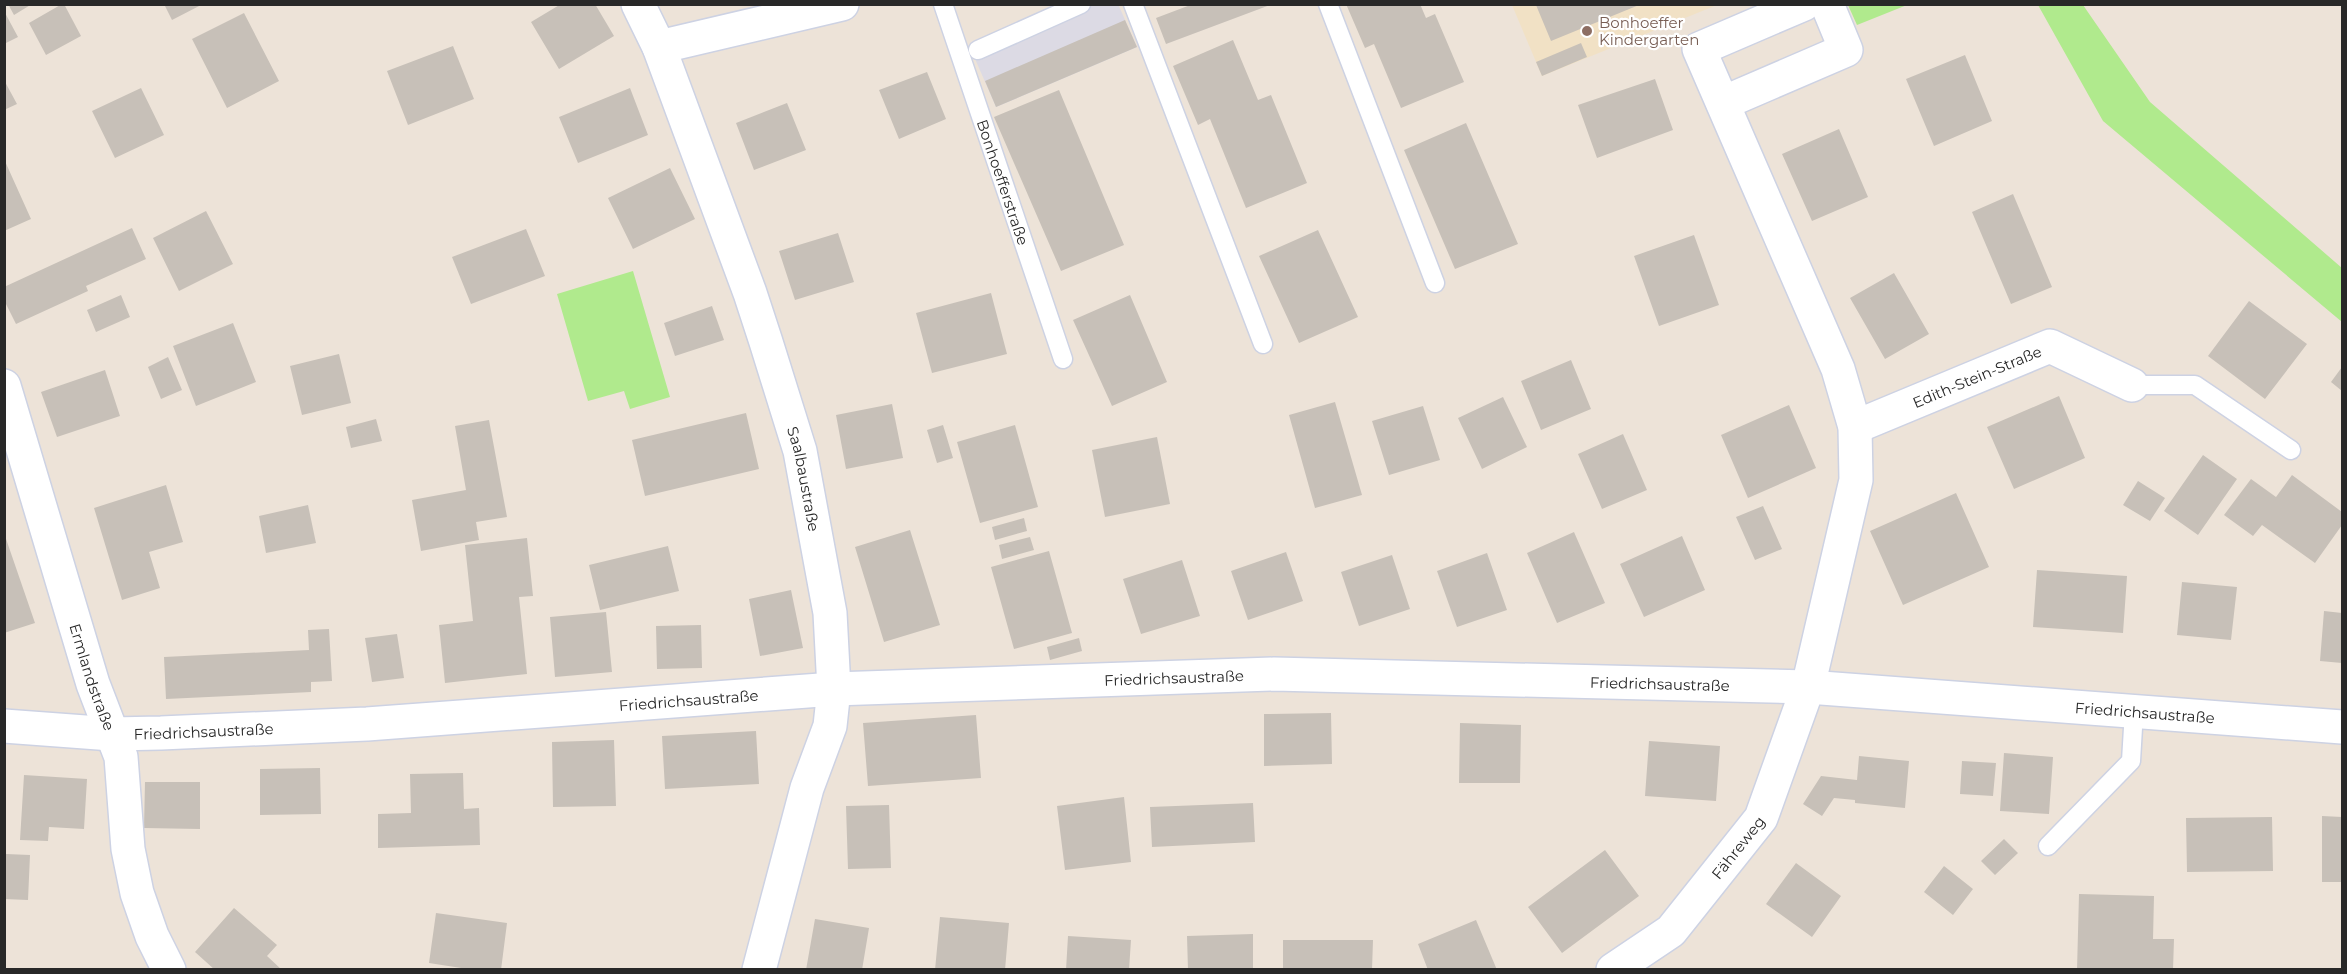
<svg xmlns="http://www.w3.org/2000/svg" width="2347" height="974" font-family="Montserrat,sans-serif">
<rect width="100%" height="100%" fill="#ede3d8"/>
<!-- industrial -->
<path fill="#dcdae4" d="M1118,4l19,43 -141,60 -27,-62 93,-40z"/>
<!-- education -->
<path fill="#f1e1c5" d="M1512,5h205l-175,71z"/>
<!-- green -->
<path fill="#b0ea8d" d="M1848,5h59l-50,20z
M2038,5h45l67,97 192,166v54l-239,-201z
M633,271l37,126 -40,12 -6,-18 -36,10 -31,-107z"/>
<!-- building -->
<path fill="#c7c0b8" d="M8,4h24l-18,11z
M62,4h2l17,32 -35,19 -17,-32z
M164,4h39l-31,16z
M561,4h34l19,32 -55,33 -28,-47z
M1193,4h77v1l-104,39 -10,-26z
M1346,4h74l6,14 9,-4 29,68 -63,26 -27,-64 -9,4z
M1536,5h103l-88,36z
M4,11l14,26 -14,7z
M244,13l35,68 -52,27 -35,-69z
M1125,20l12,27 -141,60 -11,-26z
M1233,40l25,60 13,-5 36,88 -61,25 -36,-89 -12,6 -25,-59z
M1581,43l6,14 -45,19 -6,-14z
M453,46l21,53 -66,26 -21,-54z
M1965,55l27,66 -58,25 -28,-67z
M927,72l19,47 -47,20 -20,-49z
M1655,79l18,51 -76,28 -19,-53z
M4,80l13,24 -13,6z
M141,88l23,47 -49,23 -23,-47z
M630,88l18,47 -70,28 -19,-46z
M1059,90l65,155 -63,26 -67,-154z
M787,103l19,47 -52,20 -18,-47z
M1466,123l52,121 -63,25 -51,-119z
M1839,129l29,68 -56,24 -30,-67z
M4,159l27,60 -27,12z
M670,168l25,51 -62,30 -25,-51z
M2013,194l39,93 -41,17 -39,-92z
M206,211l27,53 -54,27 -26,-53z
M132,228l14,31 -60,27 2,5 -72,33 -12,-24v-13z
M526,229l19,47 -74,28 -19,-47z
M1318,230l40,87 -59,26 -40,-87z
M838,233l16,49 -59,18 -16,-49z
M1694,235l25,70 -60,21 -25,-70z
M1894,273l35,61 -44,25 -35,-61z
M991,293l16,61 -75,19 -16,-60z
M121,295l9,22 -34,15 -9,-22z
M1130,295l37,87 -55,24 -39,-86z
M2249,301l58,43 -42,55 -57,-43z
M712,306l12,34 -49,16 -11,-33z
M233,323l23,59 -60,24 -23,-60z
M339,354l12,49 -49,12 -12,-49z
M168,357l14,33 -21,9 -13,-32z
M1571,360l20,49 -50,21 -20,-49z
M2342,367v24l-11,-9z
M105,370l15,46 -63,21 -16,-45z
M2059,396l26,62 -71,31 -27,-62z
M1503,397l24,50 -45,22 -24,-51z
M1335,402l27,93 -47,13 -26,-93z
M892,404l11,54 -57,11 -10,-54z
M1789,405l27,63 -68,30 -27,-63z
M1423,406l17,54 -51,15 -17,-54z
M746,413l13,56 -114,27 -13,-56z
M376,419l6,22 -31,7 -5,-21z
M489,420l18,97 -31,5 3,18 -58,11 -9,-51 54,-10 -11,-64z
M943,425l10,33 -16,5 -10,-33z
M1015,425l23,82 -58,16 -23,-81z
M1623,434l24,56 -45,19 -24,-55z
M1157,437l13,67 -65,13 -13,-67z
M2203,455l34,24 -39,56 -34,-24z
M2292,475l50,37v13l-27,38 -53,-38 -9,11 -29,-21 27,-36 25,18z
M2138,481l27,17 -15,23 -27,-16z
M166,485l17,57 -34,10 11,36 -38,12 -28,-92z
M1956,493l33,74 -86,38 -33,-74z
M308,505l8,38 -50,10 -7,-37z
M1763,506l19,43 -27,11 -19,-43z
M1024,518l3,13 -32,9 -3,-13z
M910,530l30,95 -56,17 -29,-95z
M1574,532l31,71 -48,20 -30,-70z
M4,533l31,90 -31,10z
M1682,536l23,54 -61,27 -24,-53z
M1030,537l4,13 -32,9 -3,-14z
M527,538l6,58 -14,1 8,77 -82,9 -6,-58 34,-4 -8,-76z
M668,546l11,45 -79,19 -11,-45z
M1049,551l23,82 -58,16 -23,-82z
M1286,552l17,49 -55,19 -17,-49z
M1487,553l20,57 -50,17 -20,-56z
M1392,555l18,54 -51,17 -18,-54z
M1182,560l18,56 -59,18 -18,-55z
M2037,570l90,6 -4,57 -90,-6z
M2182,582l55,5 -6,53 -54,-5z
M791,590l12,58 -43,8 -11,-57z
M2324,611l18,2v50l-22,-2z
M606,612l6,60 -57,5 -5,-60z
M701,625l1,43 -45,1 -1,-43z
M329,629l3,52 -21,1v10l-145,7 -2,-42 145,-7 -1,-20z
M397,634l7,44 -32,4 -7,-44z
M1079,638l3,13 -32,9 -3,-13z
M1331,713l1,51 -68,2v-52z
M976,715l5,63 -113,8 -5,-63z
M1460,723l61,2 -1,58h-61z
M756,731l3,53 -94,5 -3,-53z
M614,740l2,66 -63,1 -1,-65z
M1649,741l71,5 -4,55 -71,-5z
M2004,753l49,4 -4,57 -49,-3z
M1859,756l50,5 -4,47 -50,-5v-3l-21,-2 -12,18 -19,-12 18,-28 36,4z
M1962,761l34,2 -3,33 -33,-2z
M320,768l1,46 -61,1v-46z
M463,773l1,36 15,-1 1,37 -102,3v-34l33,-1 -1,-39z
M24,775l63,4 -3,50 -35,-2 -1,14 -28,-1z
M145,782h55v47l-56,-1z
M1124,797l7,65 -66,8 -8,-64z
M1253,803l2,39 -103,5 -2,-40z
M889,805l2,63 -43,1 -2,-63z
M2322,816l20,1v65h-20z
M2272,817l1,54 -86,1 -1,-54z
M2004,839l14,14 -23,22 -14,-14z
M1605,850l34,46 -77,57 -34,-46z
M6,854l24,1 -2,45 -24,-1z
M1796,863l45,33 -29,41 -46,-33z
M1944,866l29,23 -20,26 -29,-23z
M2079,894l75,2 -1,43h21l-1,31h-96z
M234,908l43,37 -10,11 15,14h-67l-20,-18z
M436,913l71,10 -6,47h-27l-45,-7z
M940,917l69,6 -4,47h-70z
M815,919l54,9 -7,42h-56z
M1476,920l21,50h-69l-10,-26z
M1253,934v36h-65l-1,-34z
M1068,936l63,4 -2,30h-63z
M1283,940h90l-1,30h-89z"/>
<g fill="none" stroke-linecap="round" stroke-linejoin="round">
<defs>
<g id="lane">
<path id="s1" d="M943,4l120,355"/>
<path d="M1133,4l130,340"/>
<path d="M1328,4l107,279"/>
<path d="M978,50l103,-46"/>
<path d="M2132,385h63l96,65"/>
<path d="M2048,846l83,-85 3,-50"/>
</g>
<g id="street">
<path id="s2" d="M638,4l21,43 91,246 16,49 34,109 30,162 4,76 -4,37 -23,62 -48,182"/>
<path d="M659,47l183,-43"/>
<path d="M1723,103l123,-53 -19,-46"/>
<path id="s3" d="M4,386l89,298 28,73 7,92 9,44 15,43 17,34"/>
<path id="s4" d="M1855,427l195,-81 82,39"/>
<path id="s5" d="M4,726l108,8 49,-1 206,-9 467,-35 440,-15 534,13 534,40"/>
<path id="s6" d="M1613,970l58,-39 90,-113 47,-131 48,-207 -1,-53 -17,-58 -139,-320 105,-45"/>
</g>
</defs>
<!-- lane casing -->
<use href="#lane" stroke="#cdd2e3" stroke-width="21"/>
<!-- street casing -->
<use href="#street" stroke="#cdd2e3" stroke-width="36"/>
<!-- lane -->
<use href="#lane" stroke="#fff" stroke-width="18"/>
<!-- street -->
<use href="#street" stroke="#fff" stroke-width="33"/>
</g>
<!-- markers -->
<circle fill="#8d6e63" stroke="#fff" stroke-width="2" cx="1587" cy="31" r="6"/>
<g text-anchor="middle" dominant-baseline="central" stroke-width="4.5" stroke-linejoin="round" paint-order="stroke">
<!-- education labels -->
<g font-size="15" fill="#785e54" stroke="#fff" text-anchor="start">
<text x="1599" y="22">Bonhoeffer<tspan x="1599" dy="17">Kindergarten</tspan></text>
</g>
<!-- street labels -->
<g font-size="15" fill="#282828" stroke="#fff">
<text stroke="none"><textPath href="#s1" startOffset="188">Bonhoefferstraße</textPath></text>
<text stroke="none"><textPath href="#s4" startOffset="132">Edith-Stein-Straße</textPath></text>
<text stroke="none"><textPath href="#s2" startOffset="504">Saalbaustraße</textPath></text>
<text stroke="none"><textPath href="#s3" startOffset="304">Ermlandstraße</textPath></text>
<text stroke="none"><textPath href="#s5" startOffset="1172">Friedrichsaustraße</textPath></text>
<text stroke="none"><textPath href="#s5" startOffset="1658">Friedrichsaustraße</textPath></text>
<text stroke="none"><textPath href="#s5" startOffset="686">Friedrichsaustraße</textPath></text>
<text stroke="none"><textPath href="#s5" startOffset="2144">Friedrichsaustraße</textPath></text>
<text stroke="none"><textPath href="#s5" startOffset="200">Friedrichsaustraße</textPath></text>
<text stroke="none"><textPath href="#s6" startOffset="177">Fähreweg</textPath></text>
</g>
</g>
<!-- border -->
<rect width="2347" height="974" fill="none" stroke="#282828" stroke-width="12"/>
</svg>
